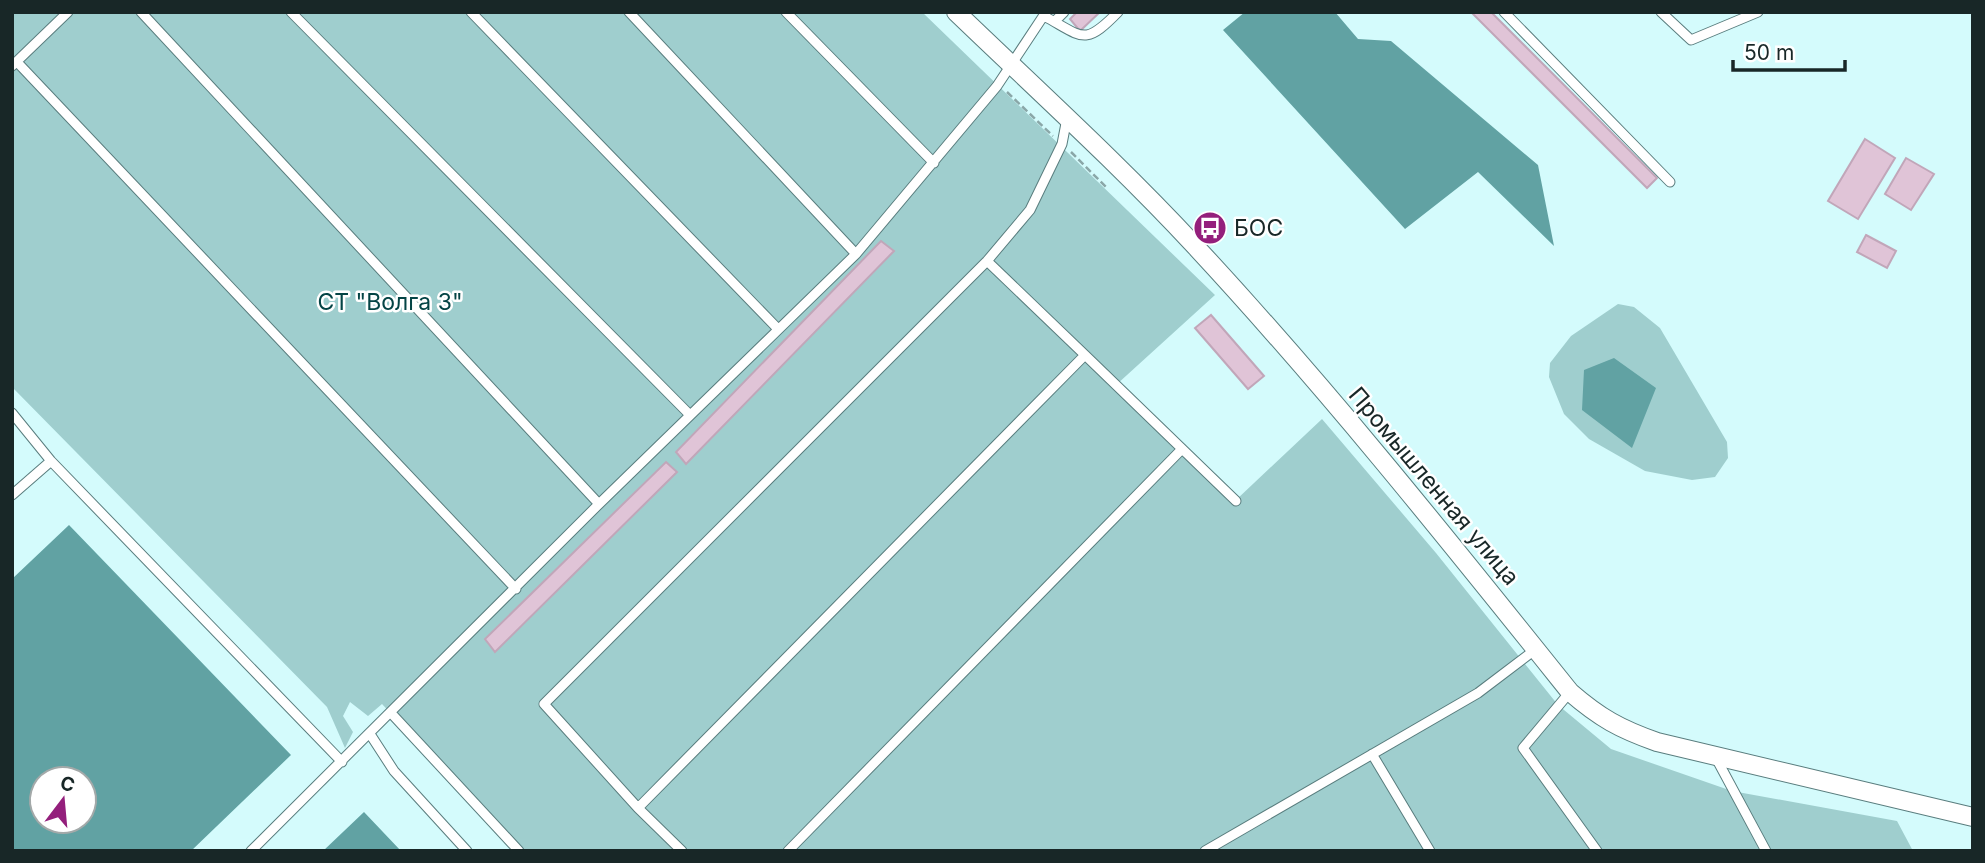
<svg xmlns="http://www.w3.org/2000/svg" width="1985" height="863" font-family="Inter,sans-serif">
<rect width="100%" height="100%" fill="#d4fbfc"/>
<!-- green -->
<path fill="#9fcece" d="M12,12h910l293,283 -99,90 120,115 86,-81 114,134 122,152 53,44 121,42 165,30 16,30h-1394l-137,-147 -14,12 -18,-14 -7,14 10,16 -8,16 -18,-41 -315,-320z
M1618,304l16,3 26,21 67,114 1,16 -13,19 -23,3 -47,-9 -56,-32 -25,-25 -15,-37 1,-14 21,-27z"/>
<!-- water -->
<path fill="#61a2a3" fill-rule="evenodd" d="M1245,12h90l23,27 33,2 147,124 16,81 -76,-74 -73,57 -182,-199z
M1614,358l42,30 -24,60 -50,-38 2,-40z
M69,525l222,230 -100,96h-179v-272zM84,779v42h-42v-42z
M364,812l37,39h-78z"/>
<!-- building -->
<path fill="#e0c4d7" stroke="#c1a6b9" stroke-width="2" d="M1077,12h23l-20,19 -10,-12z
M1471,12h20l166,166 -10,10z
M1865,139l30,19 -37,61 -30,-18z
M1906,158l28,16 -23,36 -26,-16z
M1866,235l30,16 -9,17 -30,-16z
M881,241l13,10 -208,213 -10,-12z
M1211,315l53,61 -16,13 -53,-61z
M666,462l11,10 -182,180 -10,-13z"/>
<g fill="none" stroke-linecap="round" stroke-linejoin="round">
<defs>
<path id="lane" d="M141,12l458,492
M291,12l399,403
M471,12l307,317
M629,12l227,242
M786,12l148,151
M1504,12l166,170
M1661,12l30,28 67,-28
M1044,16c39,21 40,31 74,-4
M1055,21l9,-9
M17,62l499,527
M12,66l56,-54
M1067,118l-5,26 -32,66 -43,51 -443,443 94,104 447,-453 151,146
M987,261l98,94
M12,413l39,48 291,301
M12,495l39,-34
M1570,692l-47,56 74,103
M391,713l128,138
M370,734l24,37 73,80
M1372,754l58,97
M1716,758l50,93
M638,808l44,43
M251,851l348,-347 257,-250 141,-168 49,-74
M788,851l394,-402
M1205,851l273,-158 58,-44"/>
<path id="street" d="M956,12c80,77 163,152 239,234 132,142 254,295 375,446 30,26 50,37 87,50l316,75"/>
</defs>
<!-- lane casing -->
<use href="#lane" stroke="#597d7e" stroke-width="11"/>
<!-- street casing -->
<use href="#street" stroke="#597d7e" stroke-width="20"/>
<!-- path -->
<path stroke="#8aa7a8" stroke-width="2.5" stroke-dasharray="7 3.5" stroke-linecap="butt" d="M1007,92l46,44
M1071,152l37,37"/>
<!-- lane -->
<use href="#lane" stroke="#fff" stroke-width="9"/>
<!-- street -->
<use href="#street" stroke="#fff" stroke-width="18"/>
</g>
<!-- icons -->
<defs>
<symbol id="bus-disc" viewBox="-11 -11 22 22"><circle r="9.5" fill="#941f7c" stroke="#fff"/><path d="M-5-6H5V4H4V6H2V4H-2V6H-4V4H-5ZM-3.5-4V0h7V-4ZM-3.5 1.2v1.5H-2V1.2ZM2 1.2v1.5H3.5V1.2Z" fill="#fff"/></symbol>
</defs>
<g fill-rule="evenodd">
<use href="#bus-disc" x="1191" y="209" width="38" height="38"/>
</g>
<g text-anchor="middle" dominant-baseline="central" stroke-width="5" stroke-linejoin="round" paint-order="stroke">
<!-- poi labels -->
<g font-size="23" fill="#182727" stroke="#fff" text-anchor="start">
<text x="1234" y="228">БОС</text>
</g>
<!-- park labels -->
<g font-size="23" fill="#044445" stroke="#fff">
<text x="390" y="302">СТ "Волга 3"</text>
</g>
<!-- street labels -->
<g font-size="23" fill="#182727" stroke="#fff">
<text transform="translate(1434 486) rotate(50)">Промышленная улица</text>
</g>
</g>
<!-- border -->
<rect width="1985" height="863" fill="none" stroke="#182727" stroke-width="28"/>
<!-- north arrow -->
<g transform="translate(63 800) rotate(16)"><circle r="33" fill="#ffffff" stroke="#a3a9a9" stroke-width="2"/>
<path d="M0-5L12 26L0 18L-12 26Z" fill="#941f7c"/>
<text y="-10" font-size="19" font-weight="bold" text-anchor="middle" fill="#182727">С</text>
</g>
<!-- scale -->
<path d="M1733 60v10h112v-10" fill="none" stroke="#182727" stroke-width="3.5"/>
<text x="1744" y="60" font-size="21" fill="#182727" stroke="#ffffff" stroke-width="5" paint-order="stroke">50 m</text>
</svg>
